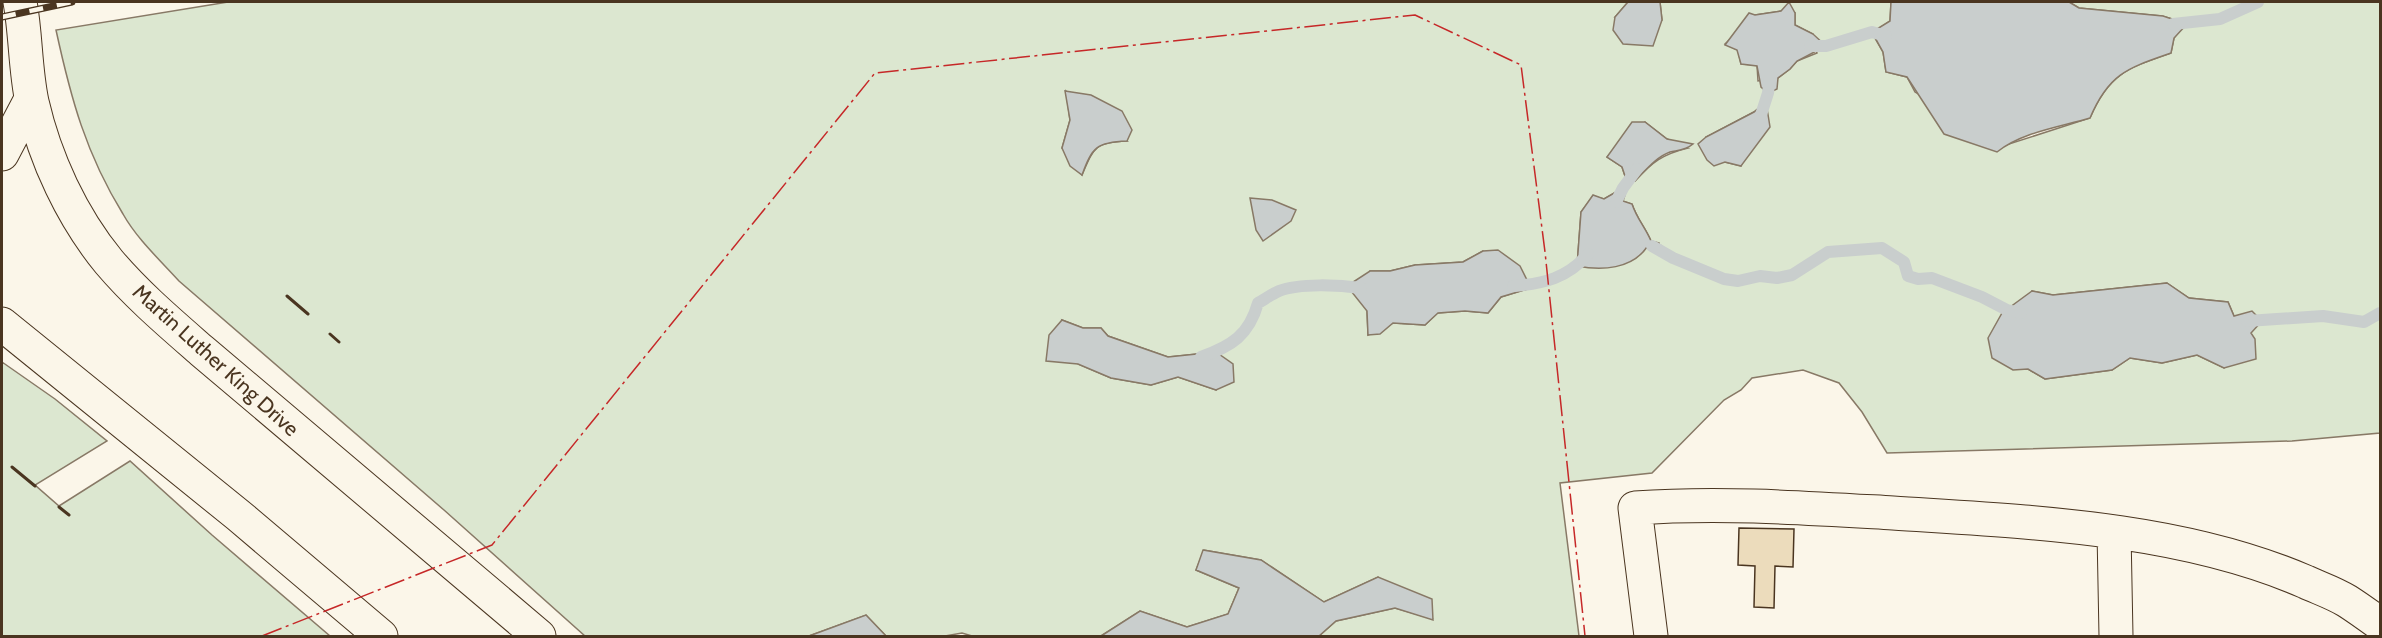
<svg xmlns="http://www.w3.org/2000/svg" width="2382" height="638" font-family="Cabin,sans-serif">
<rect width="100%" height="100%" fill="#fbf6e9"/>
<!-- green -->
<path fill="#dce7d0" stroke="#887966" stroke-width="1.5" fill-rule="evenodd" d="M228,2h1400l-13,15 47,3 -2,-18h231l-1,19 -18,12 11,19 3,20 21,5 8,15 91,53 84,-27c19,-45 38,-50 81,-65l3,-15 12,-15 -24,-7 -83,-8 -10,-6h311v431l-88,8 -405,12 -25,-41 -23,-29 -36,-13 -51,8 -11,12 -17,10 -72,73 -92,10 19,153h-260l17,-15 59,-13 38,11 -55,-42 -54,25 -63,-42 -57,-10 -8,20 43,18 -11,26 -41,13 -47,-16 -39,25h-129l-10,-3 -17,3h-59l-20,-21 -57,21h-224l-141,-126 -265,-229c-19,-21 -42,-42 -56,-67 -37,-60 -52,-115 -67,-184zM1781,11l14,2v12l18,9 4,19 -20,8 -7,8 -12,9 -20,3 -1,-16 -16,-1 -3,-14 -13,-6 30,-29zM1066,91l61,50c-32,1 -33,6 -45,34l-20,-27 8,-28zM1765,103l-24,63 -16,-4 -19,-25 48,-25zM1645,122l22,17 21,9c-25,6 -36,14 -53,33l-8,1 -5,-15 -15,-10 11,-13zM1623,188l-1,13 10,3c5,15 13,23 19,37l8,2 -3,9 -9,-5 -70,19 4,-54 12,-16 11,3zM1483,251l47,37 -29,9 -13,16 -23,-2 -28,2 -12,12 -32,-2 -25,12 -1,-24 3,-40h20l25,-6 48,-3zM2167,283l22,15 39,4 6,14 -10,52 -27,-13 -35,8 -32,-5 -18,12 -67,9 -17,-10 4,-78 21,4zM1062,320l21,8h18l7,8 60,21 48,-5v38l-38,-13 -27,8 -40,-7 -33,-14z
M2,362l53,37 52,42 -72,44 24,21 71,-45 82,74 118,101h-328z"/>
<!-- water -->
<path fill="#c9cecd" stroke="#887966" stroke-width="1.5" d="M1628,2h32l2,18 -9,26 -30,-2 -10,-14 2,-13z
M1789,2l6,11v12l18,9 13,12 -29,15 -7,8 -12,9 -1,11 -9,4 -7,-6 -4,-21 -16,-2 -4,-14 -12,-5 24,-32 6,2 26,-4z
M1891,2h178l10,6 84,8 24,8 -13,14 -3,15c-43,15 -62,20 -81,65 -30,9 -68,14 -93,34l-53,-18 -37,-57 -21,-5 -3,-20 -11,-20 18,-11z
M1065,91l26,4 31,16 10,19 -5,11c-30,1 -35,6 -45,34l-12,-9 -8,-18 8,-28z
M1766,102l4,25 -29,39 -16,-4 -11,4 -7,-6 -9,-16 8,-7 48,-25z
M1632,122h13l22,17 26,5c-7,6 -14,6 -23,8 -14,5 -25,19 -35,29l-8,1 -5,-15 -15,-10z
M1623,188l2,7 -2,6 9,3c5,15 13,23 19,37 8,2 12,4 14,13l-18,-7c-15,22 -45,24 -70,19l4,-54 12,-17 11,4z
M1250,198l22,2 24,10 -5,11 -28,20 -7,-11z
M1498,250l22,16 11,22 -30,9 -13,16 -23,-2 -27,2 -13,12 -32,-2 -13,11 -12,1 -1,-24 -20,-25 23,-15h20l25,-6 48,-3 20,-11z
M2167,283l22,15 39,4 6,14 18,-5 10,10 -11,12 4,6 1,20 -32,9 -27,-13 -35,8 -32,-5 -18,12 -67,9 -17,-10 -15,1 -21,-12 -4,-20 14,-25 30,-22 21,4z
M1062,320l21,8h18l7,8 60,21 48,-5 17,12 1,18 -18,8 -38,-13 -27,8 -40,-7 -33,-14 -32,-3 3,-26z
M1203,550l58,10 63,42 54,-25 54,22 1,21 -38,-12 -59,13 -17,15h-218l39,-25 47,16 41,-13 11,-26 -43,-18z
M866,615l20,21h-77z"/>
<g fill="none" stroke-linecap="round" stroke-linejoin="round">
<!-- stream -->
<path stroke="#c9cecd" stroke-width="12" d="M2173,24l47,-5 38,-17
M1810,46h16l46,-14 14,4
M1760,118l8,-25 2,-16
M1616,202l7,-14 14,-19
M1652,246l21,12 51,21 14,2 22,-5 17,2 15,-3 36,-23 54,-4 22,14 4,14 10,3 14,-1 50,19 25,13 14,3
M1513,286c30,-2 55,-8 75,-32
M2247,321l76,-5 41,6 16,-9
M1201,357c31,-11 48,-22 57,-54 7,-4 14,-9 21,-12 20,-8 61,-6 82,-3"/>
</g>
<!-- building -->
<path fill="#ecdcbc" stroke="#4a3520" stroke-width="1.5" d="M1739,528l55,1 -1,38 -18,-1 -1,42 -20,-1 1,-41 -17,-1z"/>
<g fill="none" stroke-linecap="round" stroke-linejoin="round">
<defs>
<path id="minor" d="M2114,532l2,104
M1651,636l-16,-128c86,-6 172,0 258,5 136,9 286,14 413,69 13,6 28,11 41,19 11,7 22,15 33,23"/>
<path id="major" d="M20,2c6,33 5,67 12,100 13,57 40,115 77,160 28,33 61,61 93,89l337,285
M2,154l29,-55
M2,324l236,191 143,121"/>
</defs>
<!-- minor casing -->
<use href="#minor" stroke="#4a3520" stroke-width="35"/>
<!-- major casing -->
<use href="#major" stroke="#4a3520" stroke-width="35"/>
<!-- minor -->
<use href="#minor" stroke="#fbf6e9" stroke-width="33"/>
<!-- major -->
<use href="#major" stroke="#fbf6e9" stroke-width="33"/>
<defs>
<path id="rail" d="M2,17l70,-15"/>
</defs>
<!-- rail casing -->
<use href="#rail" stroke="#4a3520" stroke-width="7"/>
<!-- rail -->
<use href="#rail" stroke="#fbf6e9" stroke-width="4.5" stroke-dasharray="14" stroke-linecap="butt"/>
<!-- wall -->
<path stroke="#4a3520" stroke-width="3" d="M287,296l21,18
M330,334l9,8
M12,467l23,19
M59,507l10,8"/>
<!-- power -->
<path stroke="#c62828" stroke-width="1.5" stroke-dasharray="21 4.5 3 4.5" stroke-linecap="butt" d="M262,636l230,-91 383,-472 540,-58 106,50 24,187 40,384"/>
</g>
<g text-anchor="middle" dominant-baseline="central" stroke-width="4.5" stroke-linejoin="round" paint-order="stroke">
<!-- street labels -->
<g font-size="21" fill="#4a3520" stroke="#fbf6e9">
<text transform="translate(216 360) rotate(42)">Martin Luther King Drive</text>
</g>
</g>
<!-- border -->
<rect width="2382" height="638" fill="none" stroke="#4a3520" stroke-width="6"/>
</svg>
